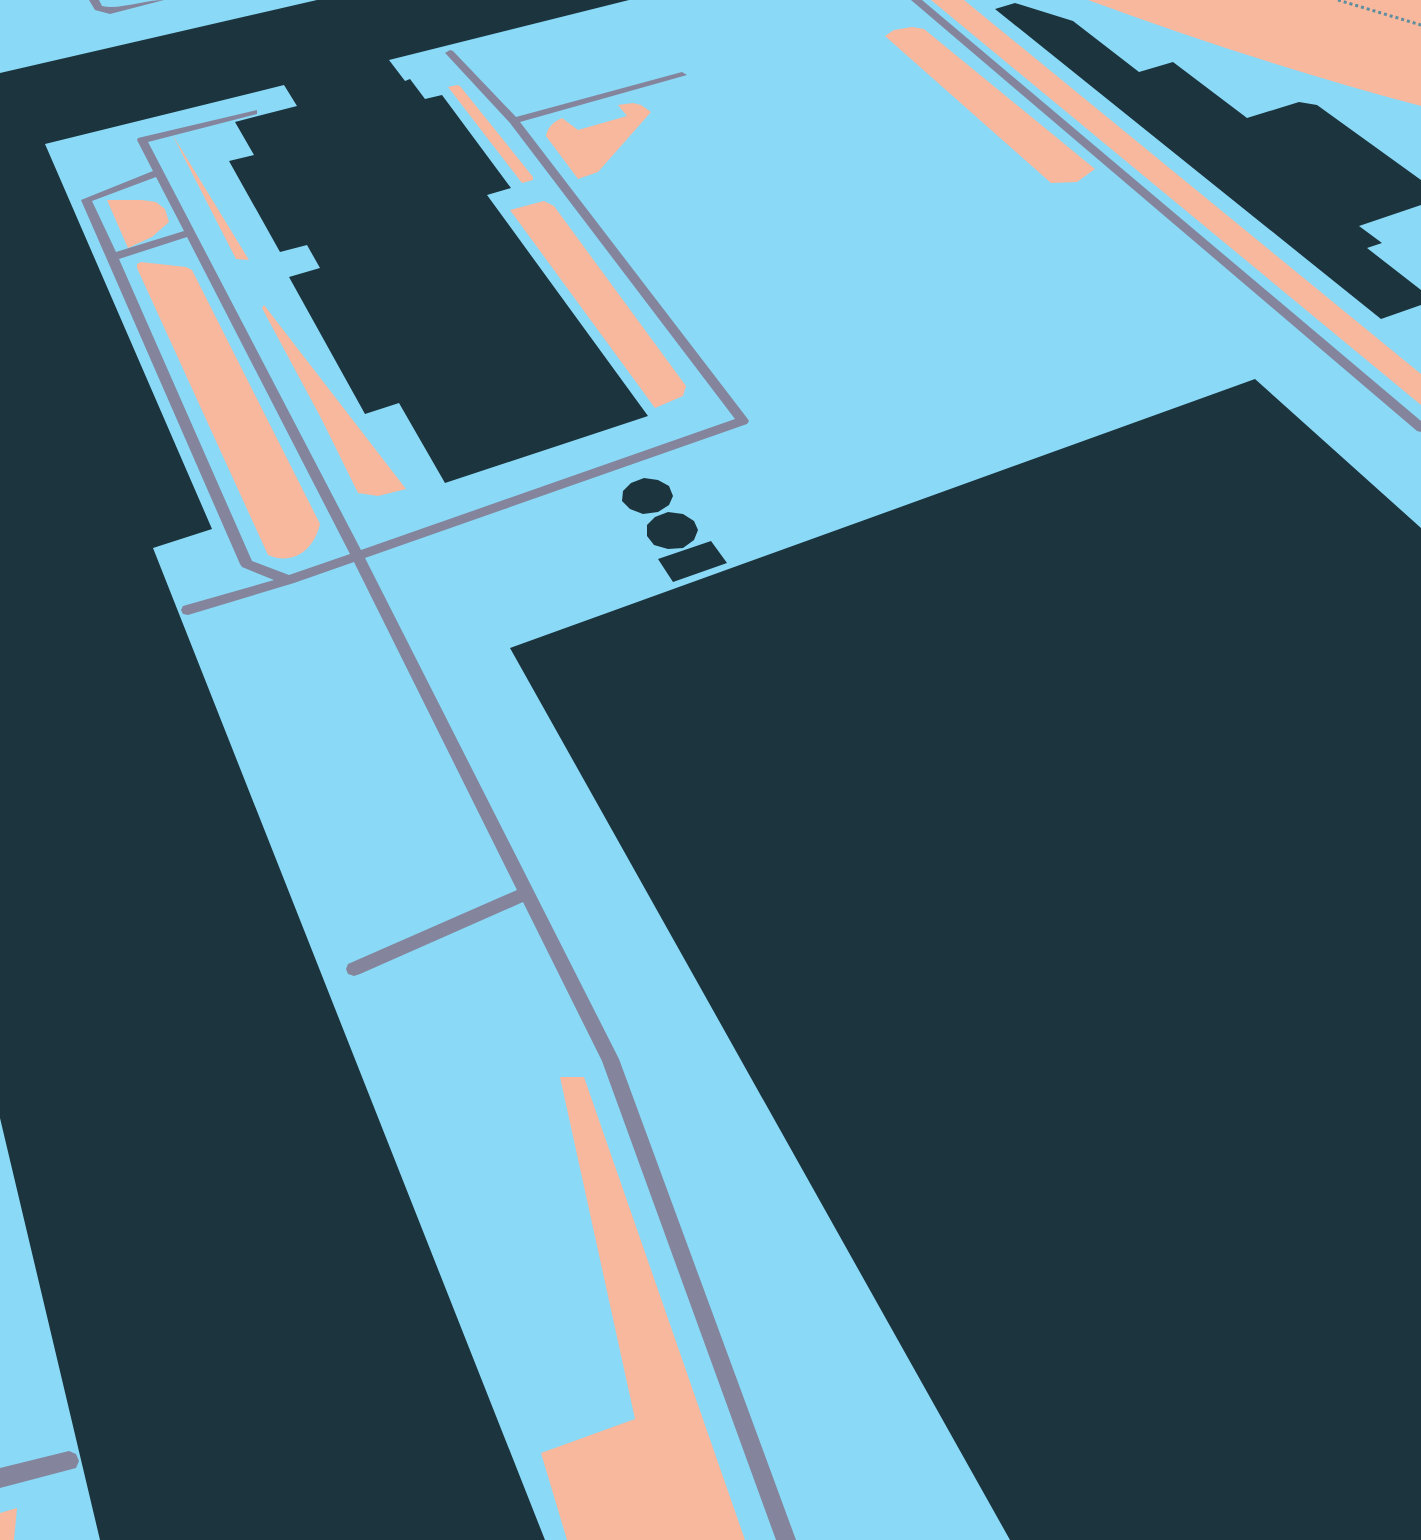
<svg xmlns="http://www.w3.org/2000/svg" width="1421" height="1540" font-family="'Fira Sans Condensed',sans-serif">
<rect width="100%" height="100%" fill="#a0e5fe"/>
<!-- built -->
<path fill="#8ad9f6" d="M0,0h1169l252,81v1459h-1421z"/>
<!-- green -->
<path fill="#f7b89e" d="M931,0h33l457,374v31z
M1088,0h333v106c-113,-30 -224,-66 -333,-106z
M912,27l12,2 171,140 -18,13 -26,1 -166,-147 9,-6z
M457,85l3,1 73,91v3l-11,3 -74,-96z
M633,103l8,2 10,7 -53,60 -20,7 -32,-43c2,-10 8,-14 16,-18l16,12 49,-14 -9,-11z
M172,134l77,126 -13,-1z
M107,200h35l14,2 9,7 4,13 -17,15 -24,11z
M544,201l10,5 132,180 -3,10 -28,12 -145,-198z
M141,262l45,5 6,3 128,254c-6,26 -27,42 -52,31l-131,-287v-4z
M264,305l142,184 -28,7 -20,-3 -36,-73 -60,-112z
M560,1077h24l161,463h-178l-26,-87 94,-34z
M17,1508l-3,32h-14v-27z"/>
<!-- building -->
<path fill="#1c343d" d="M317,0h312l-240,60 16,21 5,-2 15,20 17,-4 69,93 -24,7 161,221 -203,67 -46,-80 -34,11 -76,-137 31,-9 -13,-23 -27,7 -51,-91 25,-6 -19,-33 62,-16 -13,-21 -239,59 167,385 -59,19 392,992h-445l-100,-422v-1045z
M1015,3l58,18 66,51 34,-10 74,56 52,-16 18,3 104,75v25l-62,21 23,17 -15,5 54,42v15l-40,14 -386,-310z
M1255,379l166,149v1012h-411l-500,-892z
M644,478l14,2 11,6 4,10 -4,9 -11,7 -15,2 -13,-5 -8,-8 1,-10 8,-8z
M668,512l15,2 11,7 4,9 -4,10 -11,8 -15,1 -14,-4 -7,-9v-11l8,-8z
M711,541l16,22 -54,19 -15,-23z"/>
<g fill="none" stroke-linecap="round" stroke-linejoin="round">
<!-- path -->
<path stroke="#5d8d9f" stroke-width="3" stroke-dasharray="3 3" stroke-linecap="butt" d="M1338,0l83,25"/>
<!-- minor -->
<path fill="#84859c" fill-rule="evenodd" d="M89,0h10l3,6c17,4 42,-6 62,-6l-54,14 -15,-4z
M911,0h11l499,421v11l-4,-1z
M450,50l3,1 63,66 166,-45 5,3 -167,47 227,296 2,3 -2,3 -382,134 254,501 177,481h-20l-174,-479 -79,-159 -163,72 -6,2 -6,-2 -2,-5 2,-5 169,-74 -163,-328 -60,21 -106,32 -5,-1 -2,-4 2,-4 91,-26 -32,-13 -2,-3 -159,-364 72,-29 -16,-31 1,-2 119,-28v4l-109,28 213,408 374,-131 -225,-296 -63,-68 -2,-2zM156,177l28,54 -68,21 -24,-51zM187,237l163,317 -61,21 -37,-14 -133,-302z
M69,1451l7,3 3,7 -3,7 -76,20v-20z"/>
</g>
</svg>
